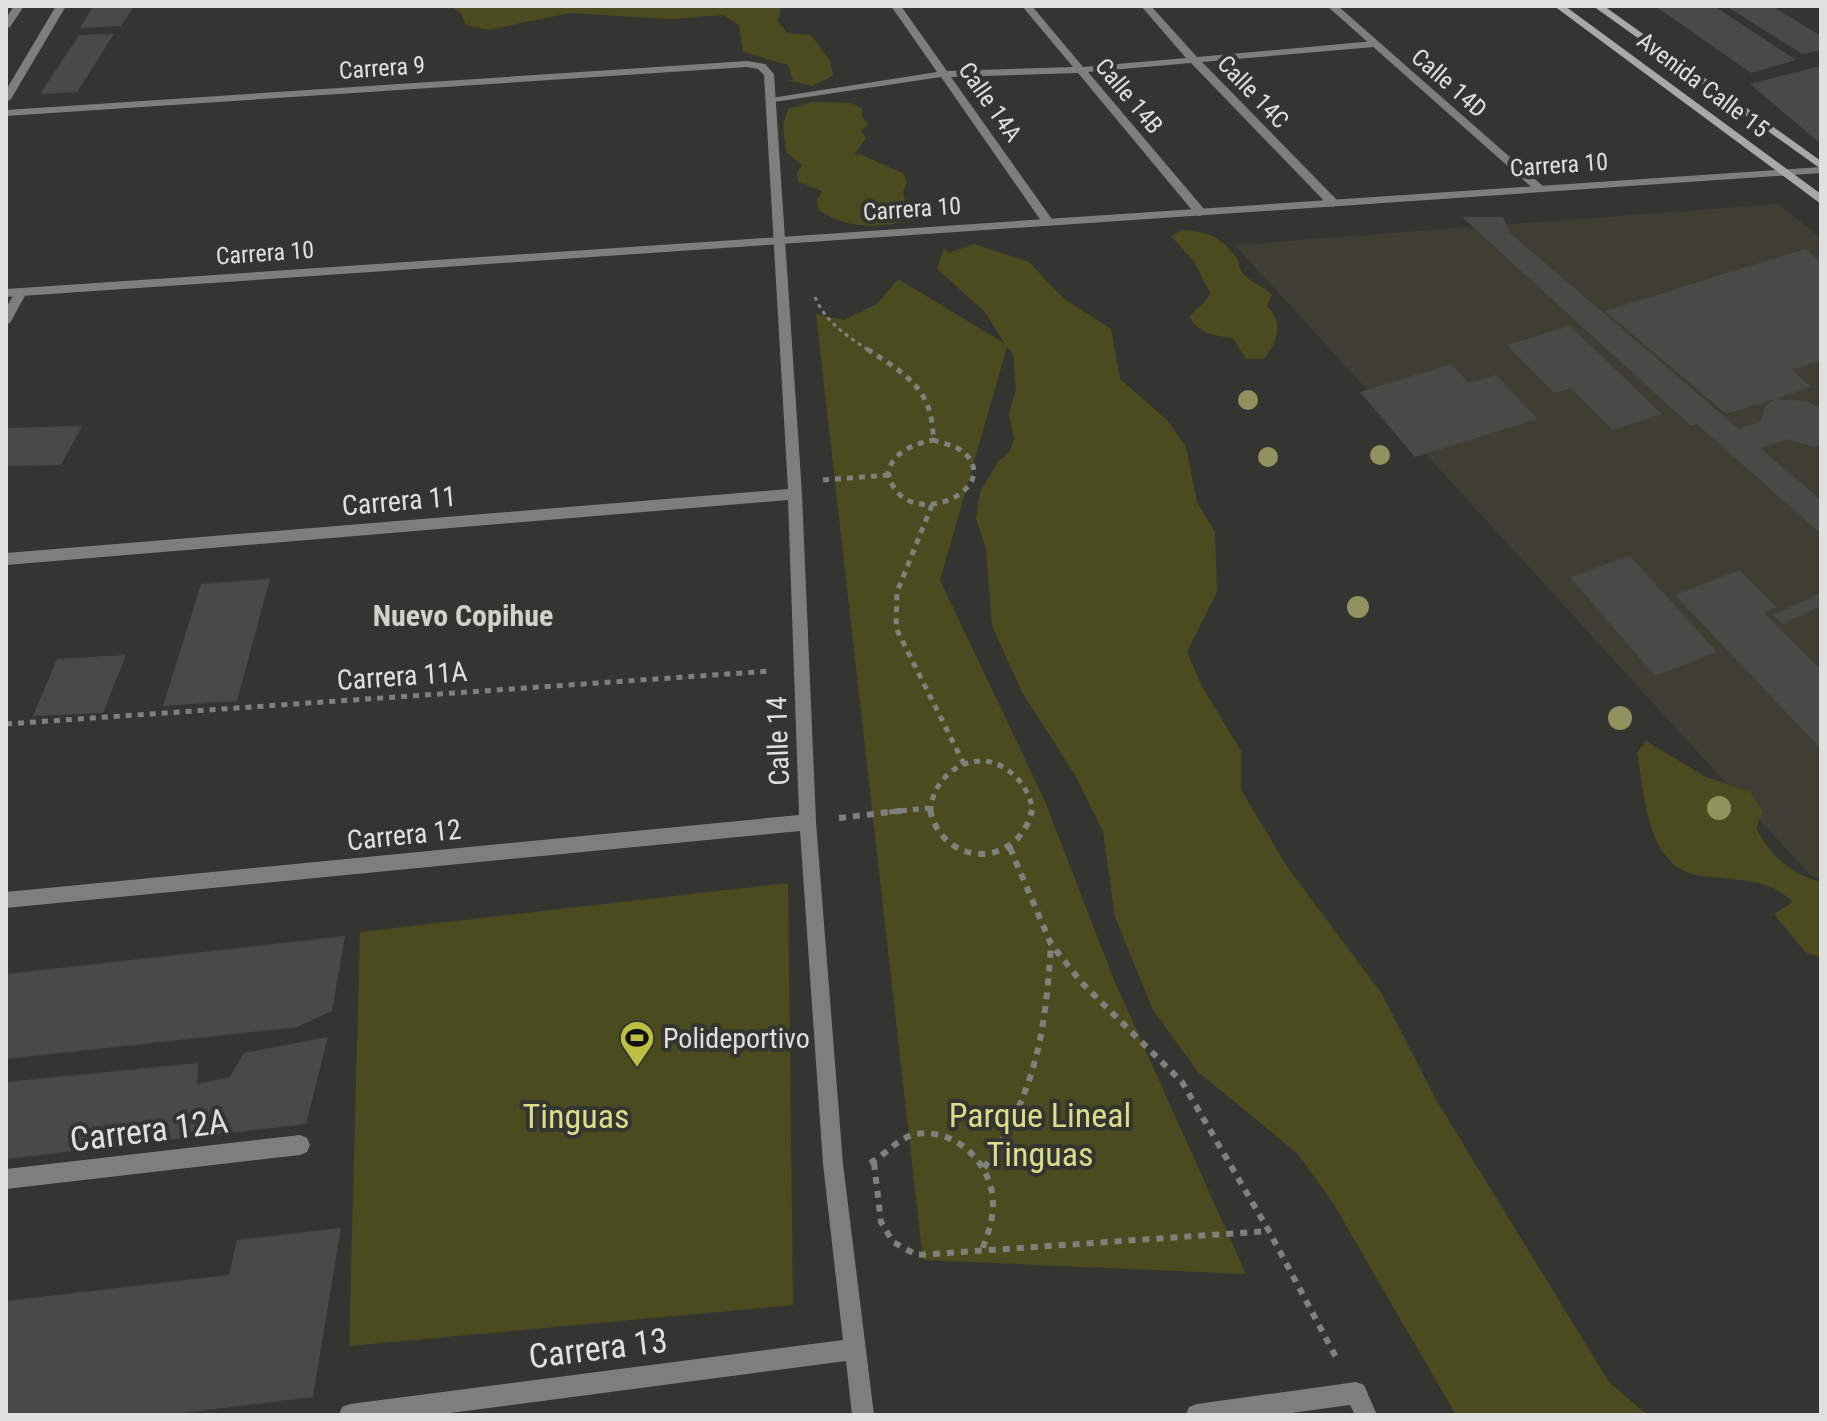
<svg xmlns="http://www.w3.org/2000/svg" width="1827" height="1421" font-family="'Roboto Condensed',sans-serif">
<rect width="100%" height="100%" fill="#343530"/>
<!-- built -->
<path fill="#3e3e34" d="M1778,204l43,34v642l-10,-4 -576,-631z"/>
<!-- green -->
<path fill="#4a4c1f" d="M449,6h332l-3,15 9,12 24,2 19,26 3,15 -21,10 -25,-6h6l-5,-15 -45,-13 -4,-27 -16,-10 -52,4 -101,-6 -82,17 -22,-5 -5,-12z
M812,102l39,1 11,5v9l7,7 -8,7 5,7 -12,17 5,-1 44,19 4,9 -4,10 5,20 -6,10c-31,7 -57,5 -84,-12l-1,-9 5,-10 -24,-9 -1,-9 5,-8 -16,-13 -3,-27 5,-16z
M1182,230c26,2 41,7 55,29 2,3 2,8 4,12 7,11 22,14 31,24l-5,11c17,17 11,35 -3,53h-18l-13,-21c-19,-3 -33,-3 -43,-21 6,-10 16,-13 20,-24l-16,-31 -23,-26z
M974,244l55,18 34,36 48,31 9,50 47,41 19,27 11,55 18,30 2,60 -30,60 14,33 40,66v39l47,78 94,126 53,104 174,284 38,33h-191l-123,-212 -36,-50 -99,-81 -45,-62 -38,-93 -12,-85 -28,-57 -53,-83 -30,-66 -6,-78 -10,-29 4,-27 18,-30 11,-10 5,-12 -5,-26 7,-25 -3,-35 -6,-7 -67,233 104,219 70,181 132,294 -323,-14 -107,-946 28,6 33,-16 21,-25 106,64 -19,-31 -48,-43 7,-21 5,5z
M1646,741l60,36 44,15 13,19 -7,17c14,28 35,46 65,54v75l-15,-4 -32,-39 19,-12c-18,-17 -37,-21 -62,-23 -16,-2 -40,-2 -54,-12 -32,-24 -33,-78 -40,-114z
M788,883l5,422 -444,41 11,-414z"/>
<!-- building -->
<path fill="#494a45" d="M93,6h41l-13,20 -41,2z
M1655,6h59l82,54 -45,13z
M1726,6h46l49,30v14l-19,4z
M114,34l-37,58 -37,2 39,-59z
M1821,66v78l-71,-60z
M1462,217h41l7,16 229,196 22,-8 4,-15 10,-7 -49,15 -121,-103 200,-62 16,13v98l-29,10 19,17 -36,12 32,2 14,8v36l-7,2 -27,-8 -26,10 60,51v34l-124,-110 -6,2z
M1570,326l92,88 -49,16 -42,-42 -17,5 -47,-48z
M1451,364l18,19 27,-8 42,44 -123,38 -55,-65z
M82,426l-21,39 -55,1v-38z
M1630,556l87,96 -62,24 -85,-99z
M1739,570l37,37 -12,5 57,58v79l-146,-154z
M270,579l-33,122 -74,5 38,-122z
M1821,593v13l-39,18 -9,-9z
M126,655l-23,58 -70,3 24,-57z
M345,936l-13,75 -35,16 -291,32v-85z
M328,1037l-22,87 -300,35v-77l192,-19 -1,21 33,-7 14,-24z
M341,1228l-28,169 -147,18h-160v-114l223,-26 8,-35z"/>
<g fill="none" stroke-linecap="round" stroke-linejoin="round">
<!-- path-far2 -->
<path stroke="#80817d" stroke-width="3" stroke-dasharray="4 4" stroke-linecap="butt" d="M815,297c11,26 32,39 55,54"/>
<!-- path-far1 -->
<path stroke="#80817d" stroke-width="5" stroke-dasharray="6 6" stroke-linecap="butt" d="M867,349c38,25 67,40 66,91
M933,440c9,3 21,5 29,11 47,38 -61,87 -74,21 6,-21 26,-28 45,-32z
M823,480l66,-5
M932,505l-35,87 -1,36 68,136
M6,724l765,-53
M889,812l40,-4
M931,812c-1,-26 24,-53 53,-51 25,2 48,28 48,51"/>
<!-- path -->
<path stroke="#80817d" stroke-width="6" stroke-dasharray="7 7" stroke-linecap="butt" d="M930,810c13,58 89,59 102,0
M839,818l68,-8
M1010,848l41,96 31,39 100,99 87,149 69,130
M870,1163c16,-8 28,-26 47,-29 40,-6 76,31 76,70 0,17 -6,33 -12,48
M874,1163l7,59 12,20 24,13 352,-24
M984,1168c52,-76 61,-133 67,-223"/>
<!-- pedestrian -->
<path fill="#7e7e7c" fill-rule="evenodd" d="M891,6h10l46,65 126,-4 -51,-61h10l51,61 103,-9 -45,-52h10l46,51 177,-16 5,3 -5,3 -172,15 135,138 2,3 -6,4 -4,-1 -138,-143 -103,9 116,137 2,3 -6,4 -4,-1 -118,-142 -127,4 103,145 -6,4 -4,-1 -103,-148 -174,26v-4l4,-1 166,-26z"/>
<!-- minor -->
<path fill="#7e7e7c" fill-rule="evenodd" d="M14,6h10l-14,21 -4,1v-10z
M56,6h10l-55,93 -5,3v-12z
M1327,6h11l206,181v4h-8z
M747,61l18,3 9,10 28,420 14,328 27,342 31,251h-22l-6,-54 -411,54h-96l3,-8 8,-3 493,-64 -20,-176 -23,-333 -794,77v-16l793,-77 -11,-315 -782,65v-12l782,-64 -24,-414 -6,-6 -11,-2 -741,49v-6z
M21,288l6,4 -17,31 -4,1v-16l11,-19z
M300,1135l7,3 3,7 -3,7 -7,3 -294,34v-20z
M1356,1382l8,3 13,30h-22l-5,-10 -73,10h-91l3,-8 8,-3z"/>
<!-- tertiary -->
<path fill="#7e7e7c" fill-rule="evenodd" d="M1821,167v6l-1815,124v-8z"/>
<!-- secondary -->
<path fill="#a8a8a5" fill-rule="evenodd" d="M1554,6h11l256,188v10z
M1593,6h11l217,155v8z"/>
</g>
<!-- trees -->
<g fill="#909260">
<circle cx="1248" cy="400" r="10"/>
<circle cx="1380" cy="455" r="10"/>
<circle cx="1268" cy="457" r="10"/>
<circle cx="1358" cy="607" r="11"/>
<circle cx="1620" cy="718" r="12"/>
<circle cx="1719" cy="808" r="12"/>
</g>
<!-- icons -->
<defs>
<symbol id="stadium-pin" viewBox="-11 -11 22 30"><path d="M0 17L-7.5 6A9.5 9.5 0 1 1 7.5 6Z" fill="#bdbf43" stroke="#343530"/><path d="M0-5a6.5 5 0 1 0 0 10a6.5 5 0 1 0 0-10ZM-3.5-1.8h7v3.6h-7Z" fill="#111"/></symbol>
</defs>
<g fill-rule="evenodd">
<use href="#stadium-pin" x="617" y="1018" width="40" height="54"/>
</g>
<g text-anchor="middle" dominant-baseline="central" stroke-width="8" stroke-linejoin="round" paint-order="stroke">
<!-- far-street labels -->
<g font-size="24" fill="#e0e1de" stroke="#343530">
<text transform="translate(382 68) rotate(-4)">Carrera 9</text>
<text transform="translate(1449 83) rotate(41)">Calle 14D</text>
<text transform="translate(1703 85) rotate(37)">Avenida Calle 15</text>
<text transform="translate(1253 92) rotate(46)">Calle 14C</text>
<text transform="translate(1129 96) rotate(50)">Calle 14B</text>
<text transform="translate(990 102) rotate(55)">Calle 14A</text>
<text transform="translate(1559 165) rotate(-4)">Carrera 10</text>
<text transform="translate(912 209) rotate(-4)">Carrera 10</text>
<text transform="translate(265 253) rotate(-4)">Carrera 10</text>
</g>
<!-- street labels -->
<g font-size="28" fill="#e0e1de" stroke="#343530">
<text transform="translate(399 501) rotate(-5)">Carrera 11</text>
<text transform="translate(402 676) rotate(-4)">Carrera 11A</text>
<text transform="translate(778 741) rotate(-92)">Calle 14</text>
<text transform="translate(404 835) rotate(-6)">Carrera 12</text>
</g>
<!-- poi labels -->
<g font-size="28" fill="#e0e1de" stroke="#343530" text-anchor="start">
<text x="663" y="1038">Polideportivo</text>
</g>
<!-- neighbourhood labels -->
<g font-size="30" font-weight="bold" fill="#d2d2cc" stroke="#343530">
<text x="463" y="615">Nuevo Copihue</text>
</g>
<!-- near-park labels -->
<g font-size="34" fill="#dbde88" stroke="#343530">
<text x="1040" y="1115">Parque Lineal<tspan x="1040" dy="39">Tinguas</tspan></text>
<text x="576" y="1116">Tinguas</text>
</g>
<!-- near-street labels -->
<g font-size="34" fill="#e0e1de" stroke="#343530">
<text transform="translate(149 1130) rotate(-7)">Carrera 12A</text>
<text transform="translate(598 1348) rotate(-7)">Carrera 13</text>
</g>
</g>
<!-- border -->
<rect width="1827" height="1421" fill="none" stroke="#e0e1de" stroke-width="16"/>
</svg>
